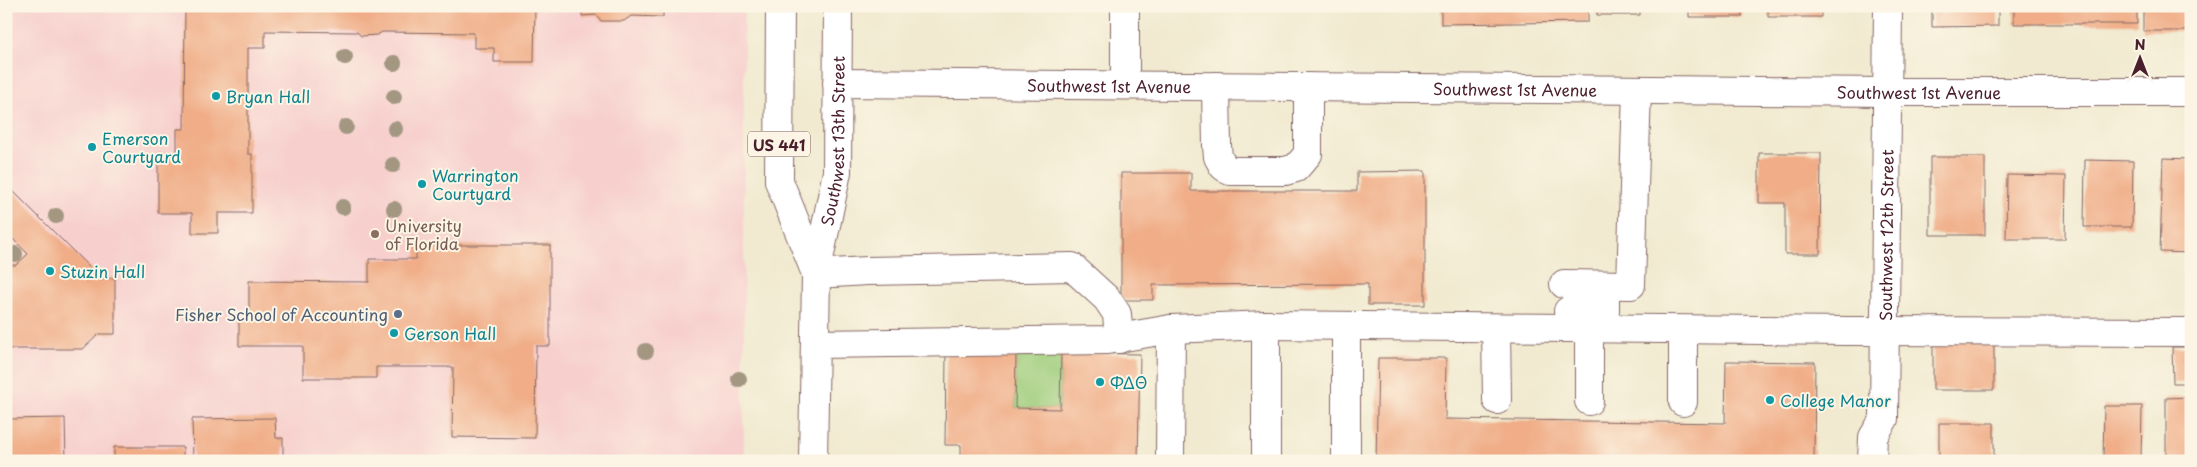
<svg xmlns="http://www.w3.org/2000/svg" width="2197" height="467" font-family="'Playpen Sans',sans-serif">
<rect width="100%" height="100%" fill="#fcf5e5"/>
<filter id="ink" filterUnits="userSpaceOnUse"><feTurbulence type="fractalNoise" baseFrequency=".02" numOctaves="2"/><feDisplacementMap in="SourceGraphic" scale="10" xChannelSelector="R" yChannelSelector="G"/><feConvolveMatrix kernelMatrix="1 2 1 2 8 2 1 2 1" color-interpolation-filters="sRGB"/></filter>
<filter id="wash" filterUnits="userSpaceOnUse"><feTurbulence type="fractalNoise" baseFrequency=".0096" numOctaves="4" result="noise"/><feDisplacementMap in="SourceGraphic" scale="20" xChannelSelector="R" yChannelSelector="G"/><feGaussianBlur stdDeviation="1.12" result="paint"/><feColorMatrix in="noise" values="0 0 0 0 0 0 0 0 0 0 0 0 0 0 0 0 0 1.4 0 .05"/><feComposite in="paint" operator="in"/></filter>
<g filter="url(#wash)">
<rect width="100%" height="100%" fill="#f1ead0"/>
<!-- built -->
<path fill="#f7d0ce" d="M6,6h738v455h-738z"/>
<!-- green -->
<path fill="#9ecd7b" stroke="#747653" d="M1016,355h45l-1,54 -45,-1z"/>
<g id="blocks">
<!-- building -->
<path fill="#f0ad87" d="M185,6h350l-1,56h-40v-14h-20v-15l-92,-1 -5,3 -16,1 -4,-4 -92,-1v17h-17v106h4v59h-34v20h-26v-20h-34v-60h19v-24h7z
M582,6h81v11l-32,-1 -7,5h-23l-4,-6 -15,1z
M1441,6h147v16l-147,2z
M1597,6h43v9h-43z
M1689,6h53v11h-53z
M1768,6h53v11h-53z
M1932,6h66v20l-66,1z
M2014,6h123v18h-123z
M2143,6h48v25h-48z
M1759,153h62l-1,101h-35v-51h-26z
M1930,157h55v78h-55z
M2163,158l28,1v94l-31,-1z
M2085,160l48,1 -1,66h-48z
M1425,171v134h-57v-21l-215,1v15h-32v-127h70v18h166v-19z
M2007,175l59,1 -1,63h-59z
M6,184l94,94h15v56h-16l-16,15h-77v-84h10l12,-11 -22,-22z
M416,245h134v101h-14l-1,92 -83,-1 1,-70h-77v11h-73v-32h-64v-26h10v-39l120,1v-23h47z
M1933,341h61v49h-61z
M2172,347h19v36h-18z
M1061,353l79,1 -2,107h-177v-16h-16l1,-91 70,1 -1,53 45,1z
M1378,358h68l-1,61 280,4 1,-62 89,1 -1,99h-438z
M2191,397v64h-25v-63z
M2104,406h38l-1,55h-38z
M65,418l1,43h-60v-42z
M275,418l1,20h7v23h-90l-1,-42z
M1939,423h55v38h-55z
M114,447h69v14h-69z"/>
</g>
</g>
<g filter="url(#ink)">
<use href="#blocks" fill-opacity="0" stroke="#846665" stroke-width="1"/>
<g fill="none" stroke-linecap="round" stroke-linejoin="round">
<defs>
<g id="minor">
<path id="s1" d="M837,83l1051,9h303"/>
<path d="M1125,85v-79"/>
<path d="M1216,86l1,60 1,11 5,9 7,5h55l11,-3 12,-14v-67"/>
<path d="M816,274l51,-3 205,-4 35,32 10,15 2,25"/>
<path d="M1564,284l67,1 6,-195"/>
<path d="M1568,311h37v-26"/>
<path d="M1266,325v136"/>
<path d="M1346,326v135"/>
<path d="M1496,328l1,72"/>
<path d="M1589,329v72"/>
<path d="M1683,330v72"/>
<path d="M815,344l292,-4 64,-11 95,-4 582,6 343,1"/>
<path d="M1170,458l1,-129"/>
<path id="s2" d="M1872,461l1,-24 11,-18 4,-413"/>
</g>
<g id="major">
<path d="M780,6l-1,175 37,93"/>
<path id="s3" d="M813,461l3,-187 21,-102 1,-166"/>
</g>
</defs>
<!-- minor casing -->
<use href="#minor" stroke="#846665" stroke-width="30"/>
<!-- major casing -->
<use href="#major" stroke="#846665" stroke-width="30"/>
<!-- minor -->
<use href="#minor" stroke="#fff" stroke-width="28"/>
<!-- major -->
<use href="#major" stroke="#fff" stroke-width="28"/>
</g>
<!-- trees -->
<g fill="#a39782">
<circle cx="345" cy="57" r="8"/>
<circle cx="394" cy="63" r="8"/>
<circle cx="394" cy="97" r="8"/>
<circle cx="346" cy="127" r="8"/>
<circle cx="395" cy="129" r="8"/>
<circle cx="393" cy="165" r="8"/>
<circle cx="343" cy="207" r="8"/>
<circle cx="394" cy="209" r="8"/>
<circle cx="56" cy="216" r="8"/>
<circle cx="15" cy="254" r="8"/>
<circle cx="646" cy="351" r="8"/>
<circle cx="739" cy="379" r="8"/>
</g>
</g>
<!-- markers -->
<g fill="#0f9aa8" stroke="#fcf5e5" stroke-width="2">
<circle cx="216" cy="96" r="5"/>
<circle cx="92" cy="147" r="5"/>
<circle cx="422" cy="184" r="5"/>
<circle cx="50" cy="271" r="5"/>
<circle cx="394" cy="333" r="5"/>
<circle cx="1100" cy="382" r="5"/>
<circle cx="1770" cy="400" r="5"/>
</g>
<circle fill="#8d6e63" stroke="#fcf5e5" stroke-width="2" cx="375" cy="234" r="5"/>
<circle fill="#5c6f8a" stroke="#fcf5e5" stroke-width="2" cx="398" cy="314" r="5"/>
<g text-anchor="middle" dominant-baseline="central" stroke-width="4" stroke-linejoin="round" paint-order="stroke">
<!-- shield labels -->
<rect fill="#fcf5e5" stroke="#7f5f63" stroke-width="1" x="748" y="131.5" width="62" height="25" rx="4"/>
<g font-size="15" font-weight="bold" fill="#4a1f2b">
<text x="779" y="144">US 441</text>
</g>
<!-- street labels -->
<g font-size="16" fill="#4a1f2b" stroke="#fcf5e5">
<text stroke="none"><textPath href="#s1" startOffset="272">Southwest 1st Avenue</textPath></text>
<text stroke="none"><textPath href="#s1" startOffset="678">Southwest 1st Avenue</textPath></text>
<text stroke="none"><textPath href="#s1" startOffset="1082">Southwest 1st Avenue</textPath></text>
<text stroke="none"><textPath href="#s3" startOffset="322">Southwest 13th Street</textPath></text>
<text stroke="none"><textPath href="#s2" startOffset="229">Southwest 12th Street</textPath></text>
</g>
<!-- culture labels -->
<g font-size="16" fill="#0d838f" stroke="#fcf5e5" text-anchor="start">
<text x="226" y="96">Bryan Hall</text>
<text x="102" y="138">Emerson<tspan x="102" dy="18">Courtyard</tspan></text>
<text x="432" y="175">Warrington<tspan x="432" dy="18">Courtyard</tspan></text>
<text x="60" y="271">Stuzin Hall</text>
<text x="404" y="333">Gerson Hall</text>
<text x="1110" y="382">ΦΔΘ</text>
<text x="1780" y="400">College Manor</text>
</g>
<!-- education labels -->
<g font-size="16" fill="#785e54" stroke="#fcf5e5" text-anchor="start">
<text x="385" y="225">University<tspan x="385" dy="18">of Florida</tspan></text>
</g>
<!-- service labels -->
<g font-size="16" fill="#4e5e75" stroke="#fcf5e5" text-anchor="end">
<text x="388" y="314">Fisher School of Accounting</text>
</g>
</g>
<!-- margin -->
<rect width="2197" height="467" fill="none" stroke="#fcf5e5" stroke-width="25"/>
<!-- north arrow -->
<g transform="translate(2140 58)" stroke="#fcf5e5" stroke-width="4" paint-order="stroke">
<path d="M0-4L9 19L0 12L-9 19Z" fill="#4a1f2b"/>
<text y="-8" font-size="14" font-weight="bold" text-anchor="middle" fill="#4a1f2b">N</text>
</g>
</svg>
